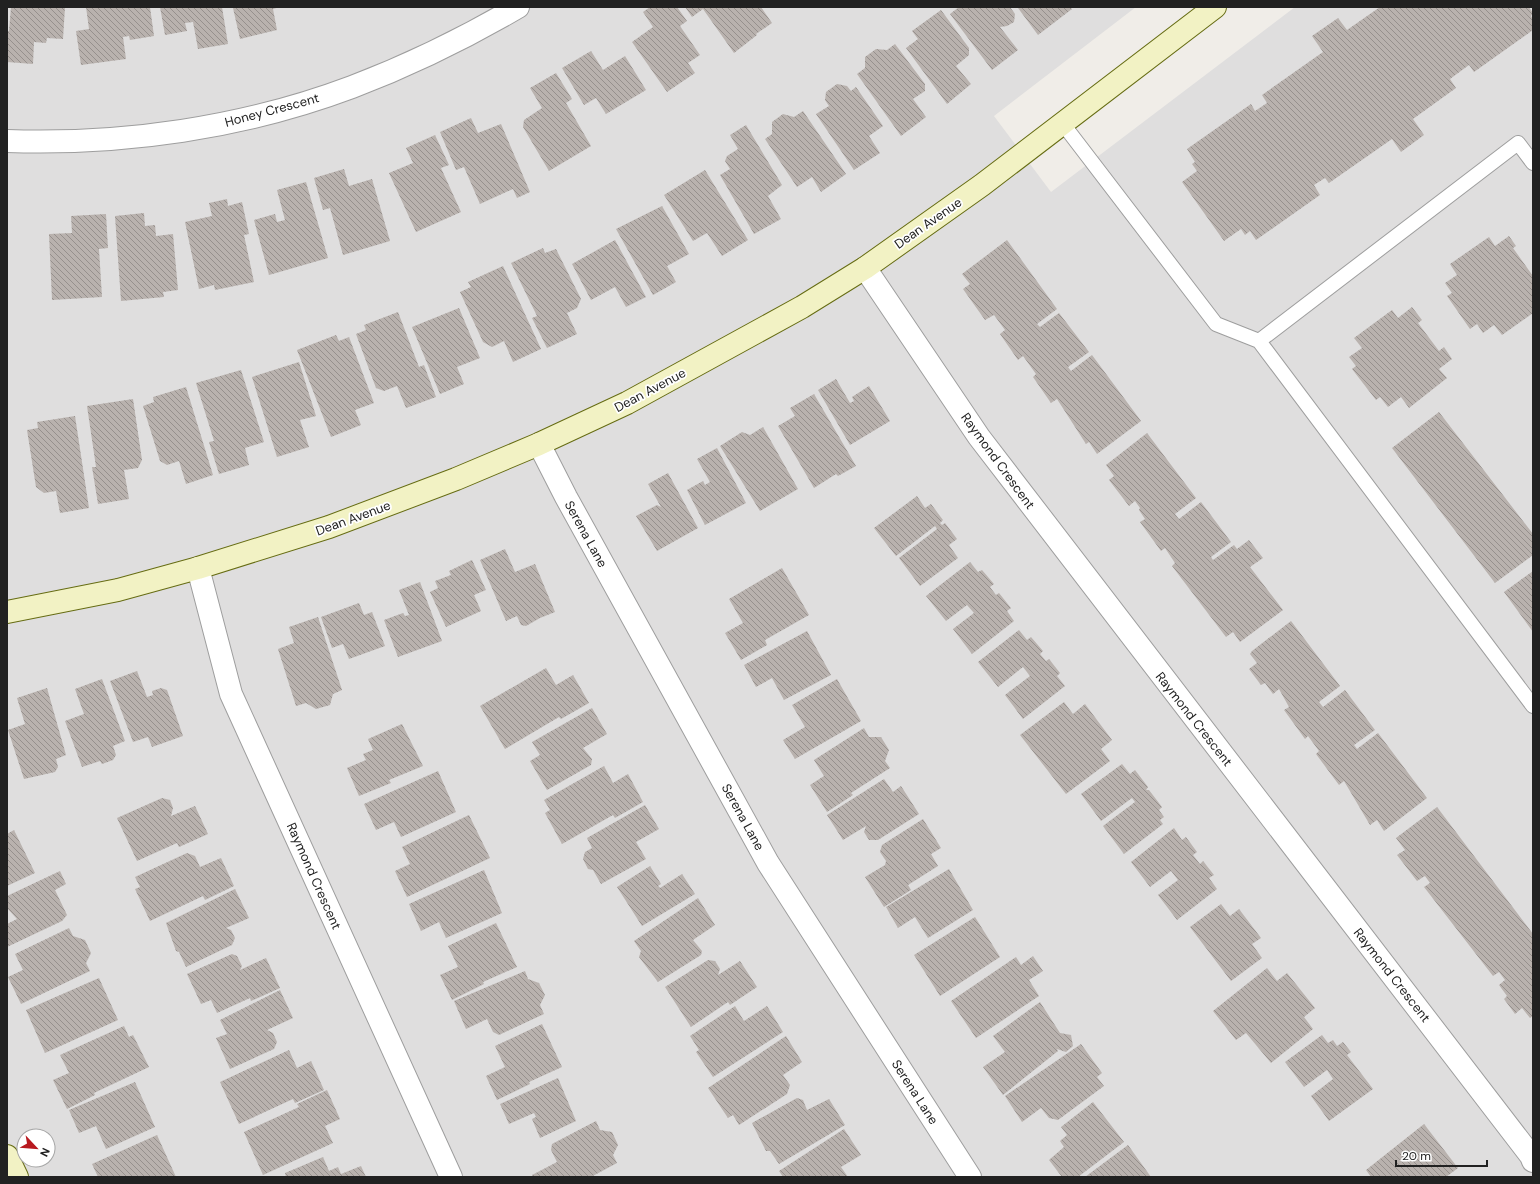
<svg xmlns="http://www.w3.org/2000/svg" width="1540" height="1184" font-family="'DM Sans',sans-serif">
<defs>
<pattern id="building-back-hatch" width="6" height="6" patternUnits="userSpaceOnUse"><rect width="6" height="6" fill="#b9b2ae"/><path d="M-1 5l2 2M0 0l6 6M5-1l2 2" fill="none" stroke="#96908d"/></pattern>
</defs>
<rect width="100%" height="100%" fill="#f0ede8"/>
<!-- residential -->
<path fill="#dfdede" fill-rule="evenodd" d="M7,7h1129l-142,109 57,76 244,-185h238v1170h-1526zM24,1136h24v24h-24z"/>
<!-- building -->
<path fill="url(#building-back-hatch)" d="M11,7h54l-2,32 -16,-1 -1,5 -12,-1 -1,22 -26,-2v-31h2z
M86,7h64l4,29 -24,4 -1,-4 -6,1 3,22 -45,6 -5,-34 13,-2z
M160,7h62l6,37 -30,5 -5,-27 -8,1 2,8 -22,4z
M236,7h44l-7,2 4,21 -37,9 -7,-31z
M650,7h27l10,14 -7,5 20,29 -12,8 7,10 -28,19 -35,-50 21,-15 -10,-15z
M685,7h76l11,16 -16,11 1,1 -23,18 -31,-44 -11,8z
M959,7h51l5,7 -1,8 -7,4 -7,1 18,23 -26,20 -42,-56z
M1020,7h50l2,2 -34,26 -20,-27z
M1380,7h149l4,6 -2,3 2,4v10l-59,42 -5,-7 -19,14 6,9 -43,31 11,16 -23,17 -9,-13 -63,44 -4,-5 -11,7 6,10 -64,45 -6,-9 -5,4 -4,-6 -17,12 -42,-59 15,-11 -5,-7 3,-2 -8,-13 64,-45 4,7 12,-8 -5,-8 61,-43 -11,-16 26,-18 9,12z
M941,10l28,38v7l-13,11 15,18 -24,20 -41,-56 12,-9 -6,-8z
M895,44l30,40v7l-12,8 13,18 -25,19 -44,-62 8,-6v-11l11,-8 11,1z
M591,51l12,19 22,-14 21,34 -40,24 -10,-16 -12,7 -22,-37z
M556,73l16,26 -6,4 25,43 -42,25 -26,-44 1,-7 18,-12 -12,-20z
M837,84l10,2 4,5 5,-4 27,39 -14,10 11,17 -26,17 -38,-56 13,-8 -4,-6 1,-8z
M803,111l43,63 -25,18 -9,-15 -15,10 -32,-48 7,-5v-12l11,-8 11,3z
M471,118l7,15 23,-9 29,68 -13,6 -4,-9 -33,15 -16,-37 -8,3 -16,-38z
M746,125l36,60 -14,11 13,23 -27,15 -34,-59 10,-6 -5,-8 2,-5 11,-7 -8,-14z
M435,135l14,30 -8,3 20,44 -45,20 -27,-59 24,-10 -7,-15z
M344,169l5,17 23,-7 18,62 -47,14 -13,-47 -7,2 -9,-32z
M705,170l43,70 -26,16 -15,-23 -14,8 -29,-46z
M306,182l22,76 -59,17 -15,-55 21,-6 2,8 8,-2 -8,-30z
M227,199l1,7 14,-4 7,32 -5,1 10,47 -39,8 -1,-5 -15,4 -14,-67 27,-6 -3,-13z
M662,206l27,48 -22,12 9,16 -23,13 -37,-66z
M144,213l1,13 10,-1 1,11 17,-2 5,56 -15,2 1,5 -43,4 -6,-85z
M106,214l2,34 -9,1 3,48 -50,3 -3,-66 23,-1 -1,-17z
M1509,236l7,10 -3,2 20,28v37l-31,22 -8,-10 -11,8 -6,-9 -7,5 -23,-33 5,-3 -7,-10 12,-8 -7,-11 39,-27 6,9z
M615,240l31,57 -20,10 -11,-20 -24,13 -19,-36z
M1007,240l50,69 -20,15 3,3 19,-14 30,39 -21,15 3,4 21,-16 49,66 -44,33 -8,-12 -3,2 -29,-45 -6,4 -18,-26 3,-3 -13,-18 -5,4 -18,-26 5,-4 -11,-15 -9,5 -22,-31 7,-5 -8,-10z
M543,248l2,5 11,-4 25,50 -4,9 -10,5 10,21 -30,14 -15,-30 5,-2 -26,-53z
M503,266l38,83 -28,13 -9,-21 -12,6 -9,-5 -23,-50 11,-5 -3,-5z
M1412,307l10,13 -4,3 21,28 5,-4 8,12 -13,10 8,9 -38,30 -8,-11 -13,10 -8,-10 -4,3 -24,-31 4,-3 -7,-9 13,-9 -8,-10 38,-28 6,8z
M459,308l21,50 -23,9 7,17 -24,10 -28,-67z
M398,312l21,55 5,-2 12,32 -30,11 -9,-22 -13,5 -8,-3 -20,-54 10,-4 -2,-5z
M336,335l3,6 10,-4 25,66 -19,7 6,15 -30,12 -34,-87z
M299,362l17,54 -16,4 9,27 -32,10 -25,-80z
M241,370l23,72 -19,6 4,17 -30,9 -10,-32 5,-1 -18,-58z
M836,379l14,24 4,-2 -2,-4 17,-11 21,35 -40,24 -32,-55z
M186,387l27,88 -27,9 -7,-23 -12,4 -7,-4 -17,-55 11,-4 -1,-5z
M814,394l42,72 -18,10 -2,-2 -22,14 -36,-62 17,-10 -5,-8z
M133,399l9,61 -4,8 -14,2 5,29 -31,5 -6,-37h4l-9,-61z
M1439,412l94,122v21l-38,28 -103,-135z
M75,416l14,92 -29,5 -4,-22 -12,2 -8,-6 -9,-57 11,-2 -1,-6z
M763,427l35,62 -38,22 -40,-65 22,-14 8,3z
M1147,433l49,65 -21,16 4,5 22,-17 30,40 -20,15 2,3 21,-15 3,4 12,-9 14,18 -13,9 33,43 -43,32 -7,-10 -7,5 -54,-71 3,-3 -10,-15 -4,3 -21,-29 5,-3 -6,-9 1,-2 -5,-7 -6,5 -20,-26 5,-4 -8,-11z
M717,448l29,55 -41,22 -18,-35 16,-9 2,4 5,-3 -13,-23z
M668,473l30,55 -41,23 -21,-35 21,-11 4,2 -13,-23z
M917,496l8,12 6,-4 12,16 -3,3 2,2 3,-2 12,16 -8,6 9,13 -38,28 -21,-28 38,-29 -2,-3 -39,30 -22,-28z
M505,549l10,23 20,-8 20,48 -15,6 -14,8 -5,-1 -4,-9 -11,5 -26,-61z
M472,560l14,30 -12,5 7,16 -35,16 -16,-35 8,-4 -3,-7 16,-6 -2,-4z
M970,562l8,10 4,-2 12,14 -4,3 6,8 3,-2 12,15 -4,3 7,10 -42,33 -19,-25 21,-16 -7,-8 -21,16 -20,-25z
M782,568l27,47 -44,25 2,5 -26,15 -16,-27 18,-10 -14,-24z
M1533,571v61l-29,-40z
M420,582l22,59 -44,16 -14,-37 19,-7 2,3 4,-1 -10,-25z
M359,603l5,12 8,-3 13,34 -36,13 -6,-15 -11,4 -11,-31z
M318,617l24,73 -9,4 -3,11 -14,4 -10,-6 -10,3 -18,-57 16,-6 -5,-16z
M1291,621l49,65 -21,16 4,5 22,-17 30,40 -21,15 3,4 21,-16 49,65 -43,33 -7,-11 -7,5 -26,-44 -5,4 -23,-31 3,-3 -11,-15 -3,3 -21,-29 5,-3 -10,-18 -6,5 -8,-11 -4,2 -12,-16 8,-6 -7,-9 2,-3z
M1019,630l8,10 4,-3 12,14 -3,3 6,7 3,-2 11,14 -3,3 8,10 -42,33 -18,-24 25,-19 -7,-9 -25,20 -20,-25z
M807,631l24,44 -47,25 -12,-22 -16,9 -12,-22z
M546,668l10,17 17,-10 16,28 -28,16 -2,-2 -54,32 -25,-43z
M137,671l10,26 6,-2 -1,-4 9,-3 6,2 16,46 -31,11 -4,-10 -15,5 -23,-61z
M102,679l23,62 -12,5 3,9 -3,5 -11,4 -2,-3 -18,6 -17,-46 19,-7 -9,-25z
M837,679l24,42 -66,38 -12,-19 22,-13 -13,-22z
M47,688l19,67 -10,4 2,8 -3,5 -31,7 -16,-49 17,-6 -8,-26z
M1064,702l9,12 12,-10 27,36 -11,9 9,12 -44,33 -46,-59z
M592,708l15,26 -24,14 9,11 -1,6 -44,25 -17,-29 10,-6 -8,-13z
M402,724l21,42 -34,14 2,3 -32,13 -12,-28 19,-8 -3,-6 10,-4 -5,-11z
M864,728l5,9h12l8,13 -4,11 5,7 -39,25 2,2 -26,17 -17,-27 14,-9 -10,-16z
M1122,764l8,10 5,-4 13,17 -2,3h3l13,17 -3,3 5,7 -4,3 3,4 -39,30 -21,-28 32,-24 -3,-4 -31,23 -20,-27z
M604,766l9,17 15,-9 15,28 -28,16 -2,-3 -51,29 -17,-31 5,-3 -6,-10z
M438,771l18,41 -55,25 -7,-15 -18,8 -12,-26z
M884,779l9,13 8,-6 18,28 -41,26h-9l-5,-8 2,-6 -23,14 -16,-25z
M162,798l8,2 3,8 -2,8 24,-10 13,28 -29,13 -2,-4 -40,18 -20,-43z
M645,805l14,24 -23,13 10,17 -45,25 -8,-14 -5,-1 -5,-10 2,-7 7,-4 -5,-10z
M1437,807l96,127v82l-3,2 -8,-10 -7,6 -11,-15 3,-3 -8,-11 6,-5 -6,-8 -6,4 -69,-89 6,-4 -5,-7 -8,5 -20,-26 8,-5 -9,-12z
M469,815l21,43 -83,39 -12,-26 15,-7 -8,-17z
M923,819l18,29 -10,6 7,12 -30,19 3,5 -27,17 -19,-30 20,-12 1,-4 -6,-9 2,-7z
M1174,828l8,12 4,-3 11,15 -4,3 7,9 3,-3 11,14 -5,3 8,11 -40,31 -19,-25 20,-15 -7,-9 -21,16 -19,-25z
M14,830l21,43 -28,13v-52z
M187,853l8,3 5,11 21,-9 13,28 -29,14 -2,-4 -53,25 -15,-32 5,-2 -5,-10z
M650,866l11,18 -3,2 2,2 22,-14 13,20 -53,32 -25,-39z
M949,869l24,41 -45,28 -13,-21 -17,11 -12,-21z
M484,870l18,43 -56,25 -7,-16 -18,9 -12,-27z
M60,871l6,13 -11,6 12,25 -5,6 -55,26v-23l10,-5 -10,-11v-12z
M235,889l14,29 -23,10 5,2 4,8 -3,7 -46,22 -7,-15 -3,-1 -10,-28z
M698,898l17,27 -22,15 9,11 -1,4 -43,27 -19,-25 2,-6 -7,-10z
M1221,904l9,12 9,-7 22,29 -9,6 10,14 -31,23 -41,-54z
M975,917l25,40 -60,39 -26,-41z
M496,923l21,44 -34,15 1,2 -32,16 -12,-25 18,-8 -10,-21z
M69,928l4,8 12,4 6,13 -5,10 4,8 -69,33 -13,-27 15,-7 -8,-16z
M232,954l5,2 5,10 -2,4 26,-12 14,30 -29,13 -1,-3 -33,15 -6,-13 -10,4 -14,-30z
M1033,956l10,15 -14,9 10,16 -63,42 -25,-37 65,-44 5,8z
M708,960l7,1 5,8 -2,6 22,-14 17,26 -27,18 -2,-3 -37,25 -26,-40z
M1267,968l10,13 10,-8 28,35 -11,9 9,12 -42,34 -25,-30 -10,7 -23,-29z
M525,971l3,8 11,4 6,12 -5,10 4,9 -45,21 -6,-3 -6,-13 -21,10 -12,-28z
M99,978l19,42 -73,33 -19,-43z
M280,990l13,28 -26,12 6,3 4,9 -3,7 -44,20 -14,-31 11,-4 -7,-14z
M1040,1002l20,31 11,2 2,11 -7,6 -9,-3 1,2 -55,44 -20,-28 22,-15 -12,-16z
M735,1006l9,15 23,-15 16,26 -70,45 -17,-25 3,-2 -9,-14z
M542,1024l20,43 -33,15 1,2 -33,16 -11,-24 19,-9 -10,-21z
M124,1026l5,11 4,-2 16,32 -55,26 1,2 -28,14 -14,-29 16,-7 -9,-18z
M1322,1035l6,8 5,-3 4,6 6,-4 8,10 -4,3 26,34 -44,32 -18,-25 22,-17 -6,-9 -23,17 -19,-25z
M786,1036l16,26 -19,13 7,10 -3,9 -48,31 -6,-10 -5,3 -20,-30z
M1081,1044l21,29 -5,4 7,9 -46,34 -9,-2 -8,-10 -19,14 -17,-26z
M289,1050l8,18 14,-7 13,29 -29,13 -2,-4 -54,25 -19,-42z
M558,1078l18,43 -36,17 -8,-19 4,-2 -2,-4 -25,11 -9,-20z
M135,1082l20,45 -49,22 -10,-23 -17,7 -10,-23z
M327,1090l13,29 -15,7 8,17 -70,32 -19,-43 55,-25 -2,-3z
M797,1098l6,2 4,10 22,-11 16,26 -66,39 -9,-13h-4l-14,-28z
M1093,1102l31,40 -46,35h-16l-13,-17 15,-13 -4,-6 7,-6 -6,-8z
M596,1121l4,9 12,2 6,13 -5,10 4,8 -26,14h-59v-2l25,-13 -6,-12 1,-6z
M1424,1124l34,44 -12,9h-75l-5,-7z
M844,1129l17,26 -20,12 7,10h-65l-4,-6z
M157,1135l19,42h-78l-6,-13z
M1128,1145l23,32h-66z
M323,1157l6,14 9,-4 3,7 20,-8 5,11h-80l-1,-4z"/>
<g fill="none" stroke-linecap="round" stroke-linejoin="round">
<defs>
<path id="lane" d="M1063,124l153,200 43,17 274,365
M1259,341l259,-198 15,20"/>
<path id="street" d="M7,141c116,4 236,-13 345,-54 58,-22 113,-49 166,-80
M865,268l114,169 552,719 2,5
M539,444l27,53 202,366 202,314
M198,568l33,126 220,483"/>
<path id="secondary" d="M7,612l111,-22 80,-22 131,-41 127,-48 83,-35 88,-41 175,-96 63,-39 117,-83 233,-178
M7,1156l10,21"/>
</defs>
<!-- lane casing -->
<use href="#lane" stroke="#9e9e9e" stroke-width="16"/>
<!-- street casing -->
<use href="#street" stroke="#9e9e9e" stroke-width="24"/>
<!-- secondary casing -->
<use href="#secondary" stroke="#666c13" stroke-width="24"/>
<!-- lane -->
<use href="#lane" stroke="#fff" stroke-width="14"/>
<!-- street -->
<use href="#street" stroke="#fff" stroke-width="22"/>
<!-- secondary -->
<use href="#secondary" stroke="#f2f2c4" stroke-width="22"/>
</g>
<g text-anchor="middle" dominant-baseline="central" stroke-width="3.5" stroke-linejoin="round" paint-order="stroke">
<!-- street labels -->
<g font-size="13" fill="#212121" stroke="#fff">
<text transform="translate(272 110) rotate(-15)">Honey Crescent</text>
<text transform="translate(928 223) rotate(-35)">Dean Avenue</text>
<text transform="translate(650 390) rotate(-28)">Dean Avenue</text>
<text transform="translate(998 461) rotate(54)">Raymond Crescent</text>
<text transform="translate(353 518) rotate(-20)">Dean Avenue</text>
<text transform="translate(586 534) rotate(61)">Serena Lane</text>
<text transform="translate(1194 719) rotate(52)">Raymond Crescent</text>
<text transform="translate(743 817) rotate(61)">Serena Lane</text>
<text transform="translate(314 876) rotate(66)">Raymond Crescent</text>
<text transform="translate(1392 975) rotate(52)">Raymond Crescent</text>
<text transform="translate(915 1092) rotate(57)">Serena Lane</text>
</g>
</g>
<!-- border -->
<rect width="1540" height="1184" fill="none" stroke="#212121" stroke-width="16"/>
<!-- north arrow -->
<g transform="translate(36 1148) rotate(116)"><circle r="19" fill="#ffffff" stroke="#a6a6a6"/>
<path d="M0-3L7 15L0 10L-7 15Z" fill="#b8191f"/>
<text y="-6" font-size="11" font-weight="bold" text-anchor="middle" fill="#212121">N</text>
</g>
<!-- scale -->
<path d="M1396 1160v6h91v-6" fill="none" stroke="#212121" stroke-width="2"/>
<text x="1402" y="1160" font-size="12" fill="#212121" stroke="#ffffff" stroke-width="3" paint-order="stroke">20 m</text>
</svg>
